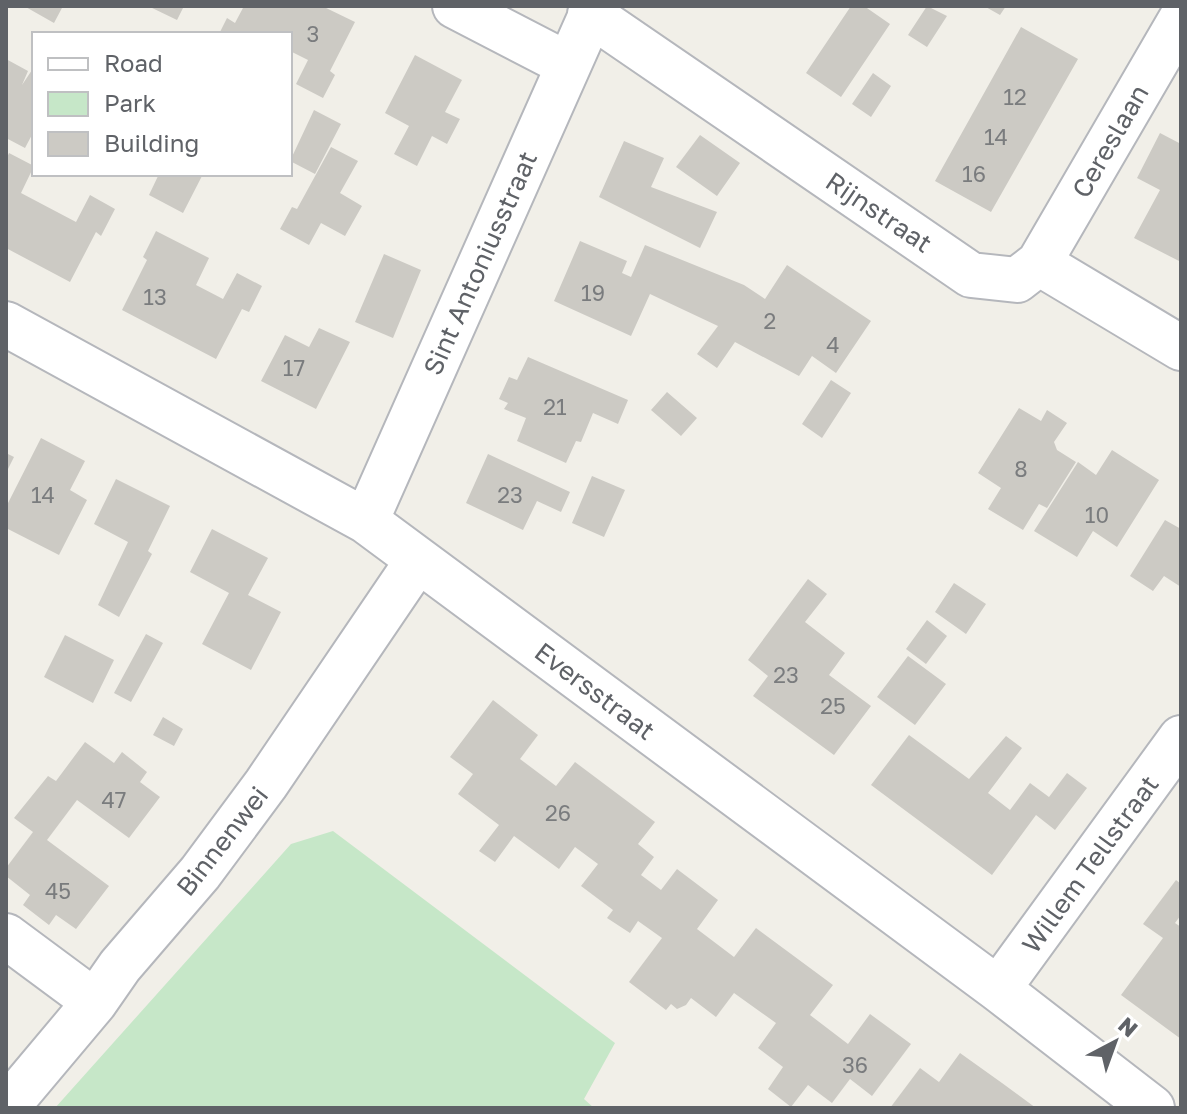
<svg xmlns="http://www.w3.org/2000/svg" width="1187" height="1114" font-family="'Golos Text',sans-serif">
<rect width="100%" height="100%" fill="#f1efe8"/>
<!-- green -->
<path fill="#c6e7c8" d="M333,831l282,212 -31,56 10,9h-539l236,-264z"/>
<!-- building -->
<path fill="#cccac4" d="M24,6h39l-9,17z
M148,6h36l-7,14z
M244,6h78l33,16 -25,49 5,4 -12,23 -27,-14 12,-24 -18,-9v-17h-71l8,-16 8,5z
M851,6h13l26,18 -49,73 -35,-24z
M927,6l20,10 -20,31 -19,-12z
M984,6h22l-6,9z
M1021,27l57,32 -87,153 -56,-31z
M415,55l47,25 -17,32 15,7 -13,25 -15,-8 -15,30 -23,-12 15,-28 -24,-13z
M6,59l22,12 -6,14 12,-18v64l-9,17 -19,-10z
M873,73l18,13 -20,31 -19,-13z
M314,110l27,14 -26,50 -25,-13z
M1160,133l21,11v118l-47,-24 26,-48 -23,-12z
M700,135l40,28 -23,33 -41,-29z
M624,141l40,17 -13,29 66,25 -17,36 -101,-51z
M331,147l27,14 -18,32 22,13 -17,30 -24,-13 -12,22 -29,-16 12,-22 5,2z
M9,153l25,13 -13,27 55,29 14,-27 25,14 -14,27 -5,-4 -26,50 -64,-34v-88z
M159,174h44l-20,39 -34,-18z
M156,231l53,27 -13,27 27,14 14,-26 25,13 -13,26 -7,-3 -26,50 -94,-49 25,-50 -4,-3z
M580,241l47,20 -5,12 9,4 14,-32 99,40 21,14 22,-34 84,56 -35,52 -24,-17 -13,20 -64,-34 -18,26 -20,-14 21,-28 -68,-32 -19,42 -77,-35z
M384,254l37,16 -28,68 -38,-16z
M319,328l31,14 -34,67 -55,-28 24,-46 24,12z
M528,357l100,43 -10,24 -25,-11 -12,29 -5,-1 -10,22 -49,-22 9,-23 -22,-9 4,-6 -9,-4 10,-22 8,3z
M831,380l20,13 -29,45 -20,-14z
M667,392l30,26 -16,18 -30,-26z
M1019,408l22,13 6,-11 20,13 -13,19 3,8 19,12 -29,46 -8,-4 -16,26 -35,-21 13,-21 -23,-15z
M41,438l44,23 -15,29 17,10 -28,55 -53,-27v-21z
M1112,450l47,30 -42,67 -24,-16 -16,26 -43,-26 44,-69 18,13z
M6,453l8,4 -8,16z
M488,454l82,38 -9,20 -24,-11 -14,29 -57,-27z
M592,476l33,14 -21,47 -32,-14z
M116,479l54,27 -22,45 4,3 -33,63 -21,-12 30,-63 -34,-18z
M1165,520l16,9v58l-17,-11 -11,15 -23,-15z
M212,529l56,29 -20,37 33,17 -30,58 -49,-26 27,-51 -39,-21z
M808,579l19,15 -22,28 40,31 -16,22 42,31 -37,49 -81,-59 15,-20 -20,-16z
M954,583l32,21 -20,30 -31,-22z
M927,620l20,16 -21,28 -20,-15z
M146,634l17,9 -32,59 -17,-9z
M65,635l49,25 -21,43 -49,-26z
M908,656l38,28 -31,41 -38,-28z
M493,700l45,35 -18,24 36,27 19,-24 80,60 -17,22 16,13 -13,18 20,15 16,-21 41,31 -21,29 37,28 22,-29 77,57 -23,30 38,29 22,-30 41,30 -39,52 -22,-17 -18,24 -24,-18 -17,22 -23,-18 15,-22 -25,-19 18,-25 -42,-30 -18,24 -25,-19 -5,7 -9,4 -6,-5 -5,6 -37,-28 33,-44 -24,-17 -8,12 -23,-15 6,-8 -32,-24 17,-22 -23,-17 -16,22 -45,-33 -19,26 -16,-11 20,-26 -41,-31 15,-20 -23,-17z
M163,717l20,12 -9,17 -21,-11z
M909,735l60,44 37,-43 16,12 -34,45 22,17 20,-27 19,14 18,-24 20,15 -32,42 -19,-15 -44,60 -121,-90z
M85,742l29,21 8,-11 25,20 -7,10 20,15 -31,41 -52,-38 -30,40 62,46 -33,43 -20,-14 -7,10 -26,-20 7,-10 -24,-19v-8l27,-36 -19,-14 34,-42 8,5z
M1176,880l5,4v31l-6,8 6,4v112l-60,-44 42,-57 -20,-14z
M960,1053l42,30 34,25h-146l30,-40 19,14z"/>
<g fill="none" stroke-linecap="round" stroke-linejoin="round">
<defs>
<path id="street" d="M455,6l112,58
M590,14l381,261 46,5 22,-17 142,85
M1039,263l142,-244
M6,324l360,197 632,468 154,119
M366,521l229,-515
M6,936l89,66
M998,989l183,-251
M6,1108l89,-106 25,-36 80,-93 66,-89 152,-224"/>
</defs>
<!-- street casing -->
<use href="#street" stroke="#b5b7bc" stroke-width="48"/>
<!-- street -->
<use href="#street" stroke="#fff" stroke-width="44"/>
</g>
<g text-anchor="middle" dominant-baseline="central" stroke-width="8" stroke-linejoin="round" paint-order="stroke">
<!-- number labels -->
<g font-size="22" fill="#7a7c7e">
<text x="313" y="33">3</text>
<text x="1015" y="96">12</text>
<text x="996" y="136">14</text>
<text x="974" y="173">16</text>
<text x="593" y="292">19</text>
<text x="155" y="296">13</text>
<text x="770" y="320">2</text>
<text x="833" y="344">4</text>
<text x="294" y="367">17</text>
<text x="555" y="406">21</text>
<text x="1021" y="468">8</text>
<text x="43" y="494">14</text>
<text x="510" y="494">23</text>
<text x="1097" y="514">10</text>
<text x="786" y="674">23</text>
<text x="833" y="705">25</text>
<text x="114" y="799">47</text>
<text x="558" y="812">26</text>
<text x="58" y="890">45</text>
<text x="855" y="1064">36</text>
</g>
<!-- street labels -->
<g font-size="26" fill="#5f6267" stroke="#fff">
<text transform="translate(1110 141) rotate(-60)">Cereslaan</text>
<text transform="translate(879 212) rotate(34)">Rijnstraat</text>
<text transform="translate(480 263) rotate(-66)">Sint Antoniusstraat</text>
<text transform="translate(595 691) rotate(37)">Eversstraat</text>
<text transform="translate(222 841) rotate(-52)">Binnenwei</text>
<text transform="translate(1090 864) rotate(-54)">Willem Tellstraat</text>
</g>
</g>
<!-- border -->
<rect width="1187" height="1114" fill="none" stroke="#5f6267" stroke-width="16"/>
<!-- legend -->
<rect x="32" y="32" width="260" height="144" fill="#ffffff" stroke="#bfc0c2" stroke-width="2"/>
<rect x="48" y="58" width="40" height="12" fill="#ffffff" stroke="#bfc0c2" stroke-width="2"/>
<text x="104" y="72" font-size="24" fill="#5f6267">Road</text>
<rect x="48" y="92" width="40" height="24" fill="#c6e7c8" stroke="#bfc0c2" stroke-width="2"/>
<text x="104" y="112" font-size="24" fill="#5f6267">Park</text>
<rect x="48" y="132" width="40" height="24" fill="#cccac4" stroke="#bfc0c2" stroke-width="2"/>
<text x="104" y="152" font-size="24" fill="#5f6267">Building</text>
<!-- north arrow -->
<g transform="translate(1115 1042) rotate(41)" stroke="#ffffff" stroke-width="6" paint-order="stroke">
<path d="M0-6L14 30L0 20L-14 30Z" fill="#5f6267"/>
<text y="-12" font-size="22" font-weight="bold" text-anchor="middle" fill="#5f6267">N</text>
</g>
</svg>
